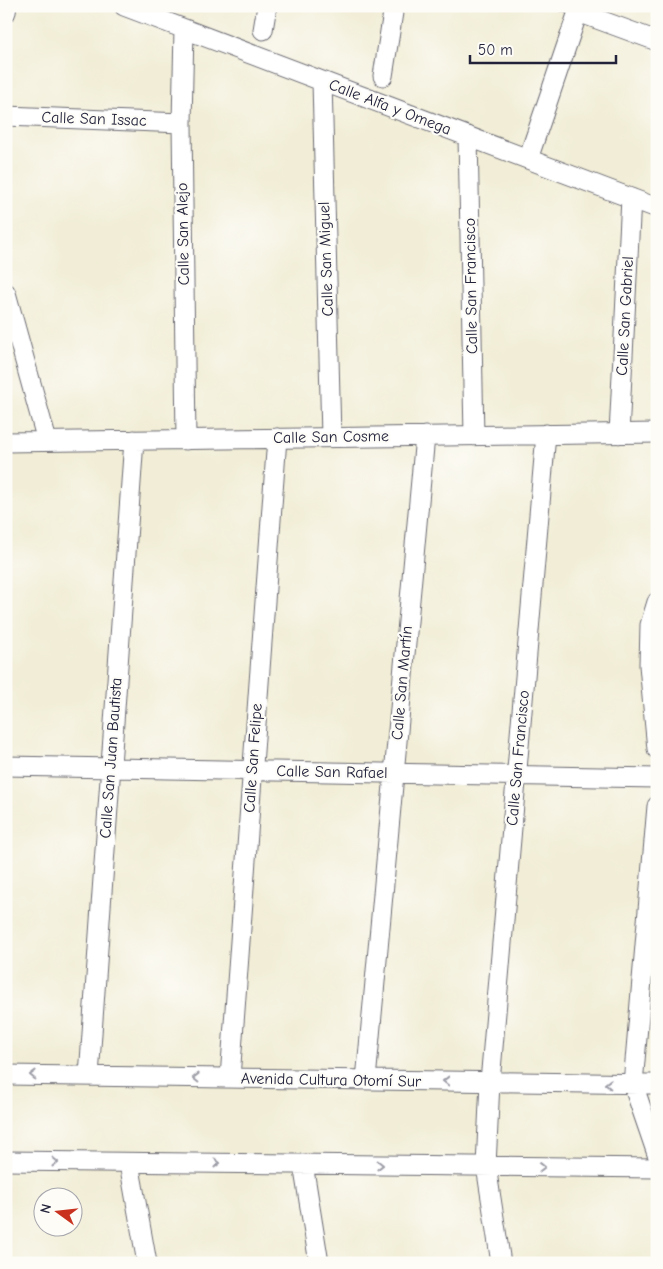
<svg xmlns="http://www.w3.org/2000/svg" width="663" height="1269" font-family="'Comic Neue',sans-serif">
<rect width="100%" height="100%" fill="#fdfcf7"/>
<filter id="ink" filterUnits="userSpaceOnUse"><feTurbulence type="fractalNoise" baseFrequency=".02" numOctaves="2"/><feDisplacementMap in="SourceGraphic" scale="10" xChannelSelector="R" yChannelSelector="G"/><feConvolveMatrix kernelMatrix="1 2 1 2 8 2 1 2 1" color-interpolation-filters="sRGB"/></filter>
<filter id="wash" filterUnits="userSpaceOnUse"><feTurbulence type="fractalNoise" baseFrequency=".0096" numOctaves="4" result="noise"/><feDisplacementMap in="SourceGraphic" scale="20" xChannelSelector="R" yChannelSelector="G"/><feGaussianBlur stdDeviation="1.12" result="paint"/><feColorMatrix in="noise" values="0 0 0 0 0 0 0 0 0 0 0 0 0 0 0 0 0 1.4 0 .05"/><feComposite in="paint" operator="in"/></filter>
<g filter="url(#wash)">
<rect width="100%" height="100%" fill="#f1edd6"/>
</g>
<g filter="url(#ink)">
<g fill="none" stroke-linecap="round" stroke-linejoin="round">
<defs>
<path id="lane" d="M563,6l15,6"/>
<path id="street" d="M124,6l533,202
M6,12l1,-6
M578,12l79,29
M184,29l-2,94 4,317
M263,30l4,-24
M383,76l11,-70
M322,81l9,356
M6,116l176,7
M468,136l6,300
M528,159l52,-153
M6,293l41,148
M619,434l12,-236
M6,442l651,-9
M657,602l-7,23 -1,40 8,84
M6,766l651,12
M657,806l-24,278 24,70
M6,1075l651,9
M89,1076l45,-636
M230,1078l47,-640
M366,1080l59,-644
M6,1161l651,7
M129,1163l18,100
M303,1164l16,99
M501,1263l-15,-97 4,-84 56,-648"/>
</defs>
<!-- lane casing -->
<use href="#lane" stroke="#6a6971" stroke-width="12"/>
<!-- street casing -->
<use href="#street" stroke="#6a6971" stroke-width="21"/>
<!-- lane -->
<use href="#lane" stroke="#fff" stroke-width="10"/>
<!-- street -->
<use href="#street" stroke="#fff" stroke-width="19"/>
</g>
<!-- one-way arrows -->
<defs><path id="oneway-chevron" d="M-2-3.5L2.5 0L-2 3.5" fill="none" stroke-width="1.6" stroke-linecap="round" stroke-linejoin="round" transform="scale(1.25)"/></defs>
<g stroke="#9c9ca7">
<use href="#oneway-chevron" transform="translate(33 1075) rotate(-179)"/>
<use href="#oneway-chevron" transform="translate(196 1078) rotate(-179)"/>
<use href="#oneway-chevron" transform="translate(446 1081) rotate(-179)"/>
<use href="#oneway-chevron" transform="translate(608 1084) rotate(-179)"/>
<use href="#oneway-chevron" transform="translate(55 1162) rotate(1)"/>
<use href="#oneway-chevron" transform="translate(217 1163) rotate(1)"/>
<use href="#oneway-chevron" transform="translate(380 1165) rotate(1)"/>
<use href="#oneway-chevron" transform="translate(542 1167)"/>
</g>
</g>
<g text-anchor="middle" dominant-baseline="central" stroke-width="4.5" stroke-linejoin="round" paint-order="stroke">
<!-- street labels -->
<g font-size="16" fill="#22223b" stroke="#fdfcf7">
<text transform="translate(390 107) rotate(21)">Calle Alfa y Omega</text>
<text transform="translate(94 119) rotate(2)">Calle San Issac</text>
<text transform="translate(183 234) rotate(-91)">Calle San Alejo</text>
<text transform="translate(326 259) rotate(-92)">Calle San Miguel</text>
<text transform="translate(471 286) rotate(-91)">Calle San Francisco</text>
<text transform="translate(625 316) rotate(-87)">Calle San Gabriel</text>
<text transform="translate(331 437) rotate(-1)">Calle San Cosme</text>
<text transform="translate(402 683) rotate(-85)">Calle San Martín</text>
<text transform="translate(111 758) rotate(-86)">Calle San Juan Bautista</text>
<text transform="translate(253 758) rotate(-86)">Calle San Felipe</text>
<text transform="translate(518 758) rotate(-85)">Calle San Francisco</text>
<text transform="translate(332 772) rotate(1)">Calle San Rafael</text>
<text transform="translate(331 1080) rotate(1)">Avenida Cultura Otomí Sur</text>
</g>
</g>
<!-- margin -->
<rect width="663" height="1269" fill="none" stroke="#fdfcf7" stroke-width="25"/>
<!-- north arrow -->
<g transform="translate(58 1212) rotate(285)"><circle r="24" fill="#fdfcf7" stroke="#a5a5ac"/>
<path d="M0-4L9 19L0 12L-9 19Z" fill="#c8321e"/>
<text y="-8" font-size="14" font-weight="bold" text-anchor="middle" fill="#22223b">N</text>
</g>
<!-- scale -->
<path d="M470 55v8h146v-8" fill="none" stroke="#22223b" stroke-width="2.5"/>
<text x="478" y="55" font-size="15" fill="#22223b" stroke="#fdfcf7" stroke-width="4" paint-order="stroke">50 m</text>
</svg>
